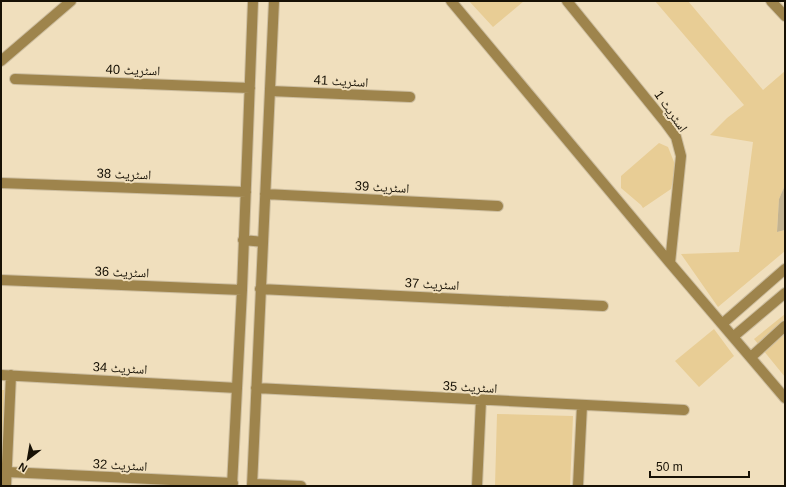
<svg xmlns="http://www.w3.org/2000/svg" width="786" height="487" font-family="Helvetica,'Noto Naskh Arabic',sans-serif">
<rect width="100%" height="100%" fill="#f0dfbd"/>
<!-- green -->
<path fill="#e8cd95" d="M469,1h55l-31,26z
M655,1h33l75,89 22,-19v114l-6,14 -2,33 8,-2v21l-67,56 -37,-53 58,-2 14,-110 -43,-7 17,-17 17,-13z
M659,143l9,4 8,20 -5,22 -28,19 -2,-3 -20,-17v-12z
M785,314v63l-31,-38z
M714,329l20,27 -35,31 -24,-26z
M1,390h4l-4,79z
M497,414l76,2 -3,70h-75z"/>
<!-- building -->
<path fill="#c3b391" d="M785,185v45l-8,2 2,-33z"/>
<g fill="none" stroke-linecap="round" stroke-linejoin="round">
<defs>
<path id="minor" d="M451,1l219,262 115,135
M567,1l98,121 11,15 5,19 -11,107
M771,1l14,15
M1,61l70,-60
M15,79l235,9
M270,91l140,6
M1,183l245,9
M265,194l233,12
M243,240l20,2
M1,280l241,10
M260,289l343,17
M722,324l63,-55
M733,337l52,-44
M751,357l34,-31
M1,375l236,13
M256,388l428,22
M7,472l226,11
M252,484l49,2
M6,486l5,-111
M232,486l10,-196 11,-289
M252,486l22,-485
M477,486l4,-86
M578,486l4,-81"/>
</defs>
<!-- minor casing -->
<use href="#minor" stroke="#cdbea0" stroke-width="12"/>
<!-- minor -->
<use href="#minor" stroke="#9e844c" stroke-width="10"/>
</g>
<g text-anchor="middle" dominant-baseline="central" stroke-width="4" stroke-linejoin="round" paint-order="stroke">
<!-- street labels -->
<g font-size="13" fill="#171105" stroke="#f0dfbd">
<text transform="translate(133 70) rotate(2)">اسٹریٹ 40</text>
<text transform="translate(341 81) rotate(3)">اسٹریٹ 41</text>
<text transform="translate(671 111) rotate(55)">اسٹریٹ 1</text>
<text transform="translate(124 174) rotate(2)">اسٹریٹ 38</text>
<text transform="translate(382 187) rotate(3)">اسٹریٹ 39</text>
<text transform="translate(122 272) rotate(2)">اسٹریٹ 36</text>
<text transform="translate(432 284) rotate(3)">اسٹریٹ 37</text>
<text transform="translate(120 368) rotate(3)">اسٹریٹ 34</text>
<text transform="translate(470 387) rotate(3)">اسٹریٹ 35</text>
<text transform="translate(120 465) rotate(3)">اسٹریٹ 32</text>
</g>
</g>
<!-- border -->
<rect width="786" height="487" fill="none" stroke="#171105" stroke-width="4"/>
<!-- north arrow -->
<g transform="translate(28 459) rotate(211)" stroke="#f0dfbd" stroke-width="3" paint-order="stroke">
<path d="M0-3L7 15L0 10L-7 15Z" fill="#171105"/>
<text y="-6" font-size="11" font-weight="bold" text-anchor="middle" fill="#171105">N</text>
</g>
<!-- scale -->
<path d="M650 471v6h99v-6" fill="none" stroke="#171105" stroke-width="2"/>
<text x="656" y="471" font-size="12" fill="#171105" stroke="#f0dfbd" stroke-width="3" paint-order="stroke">50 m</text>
</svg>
